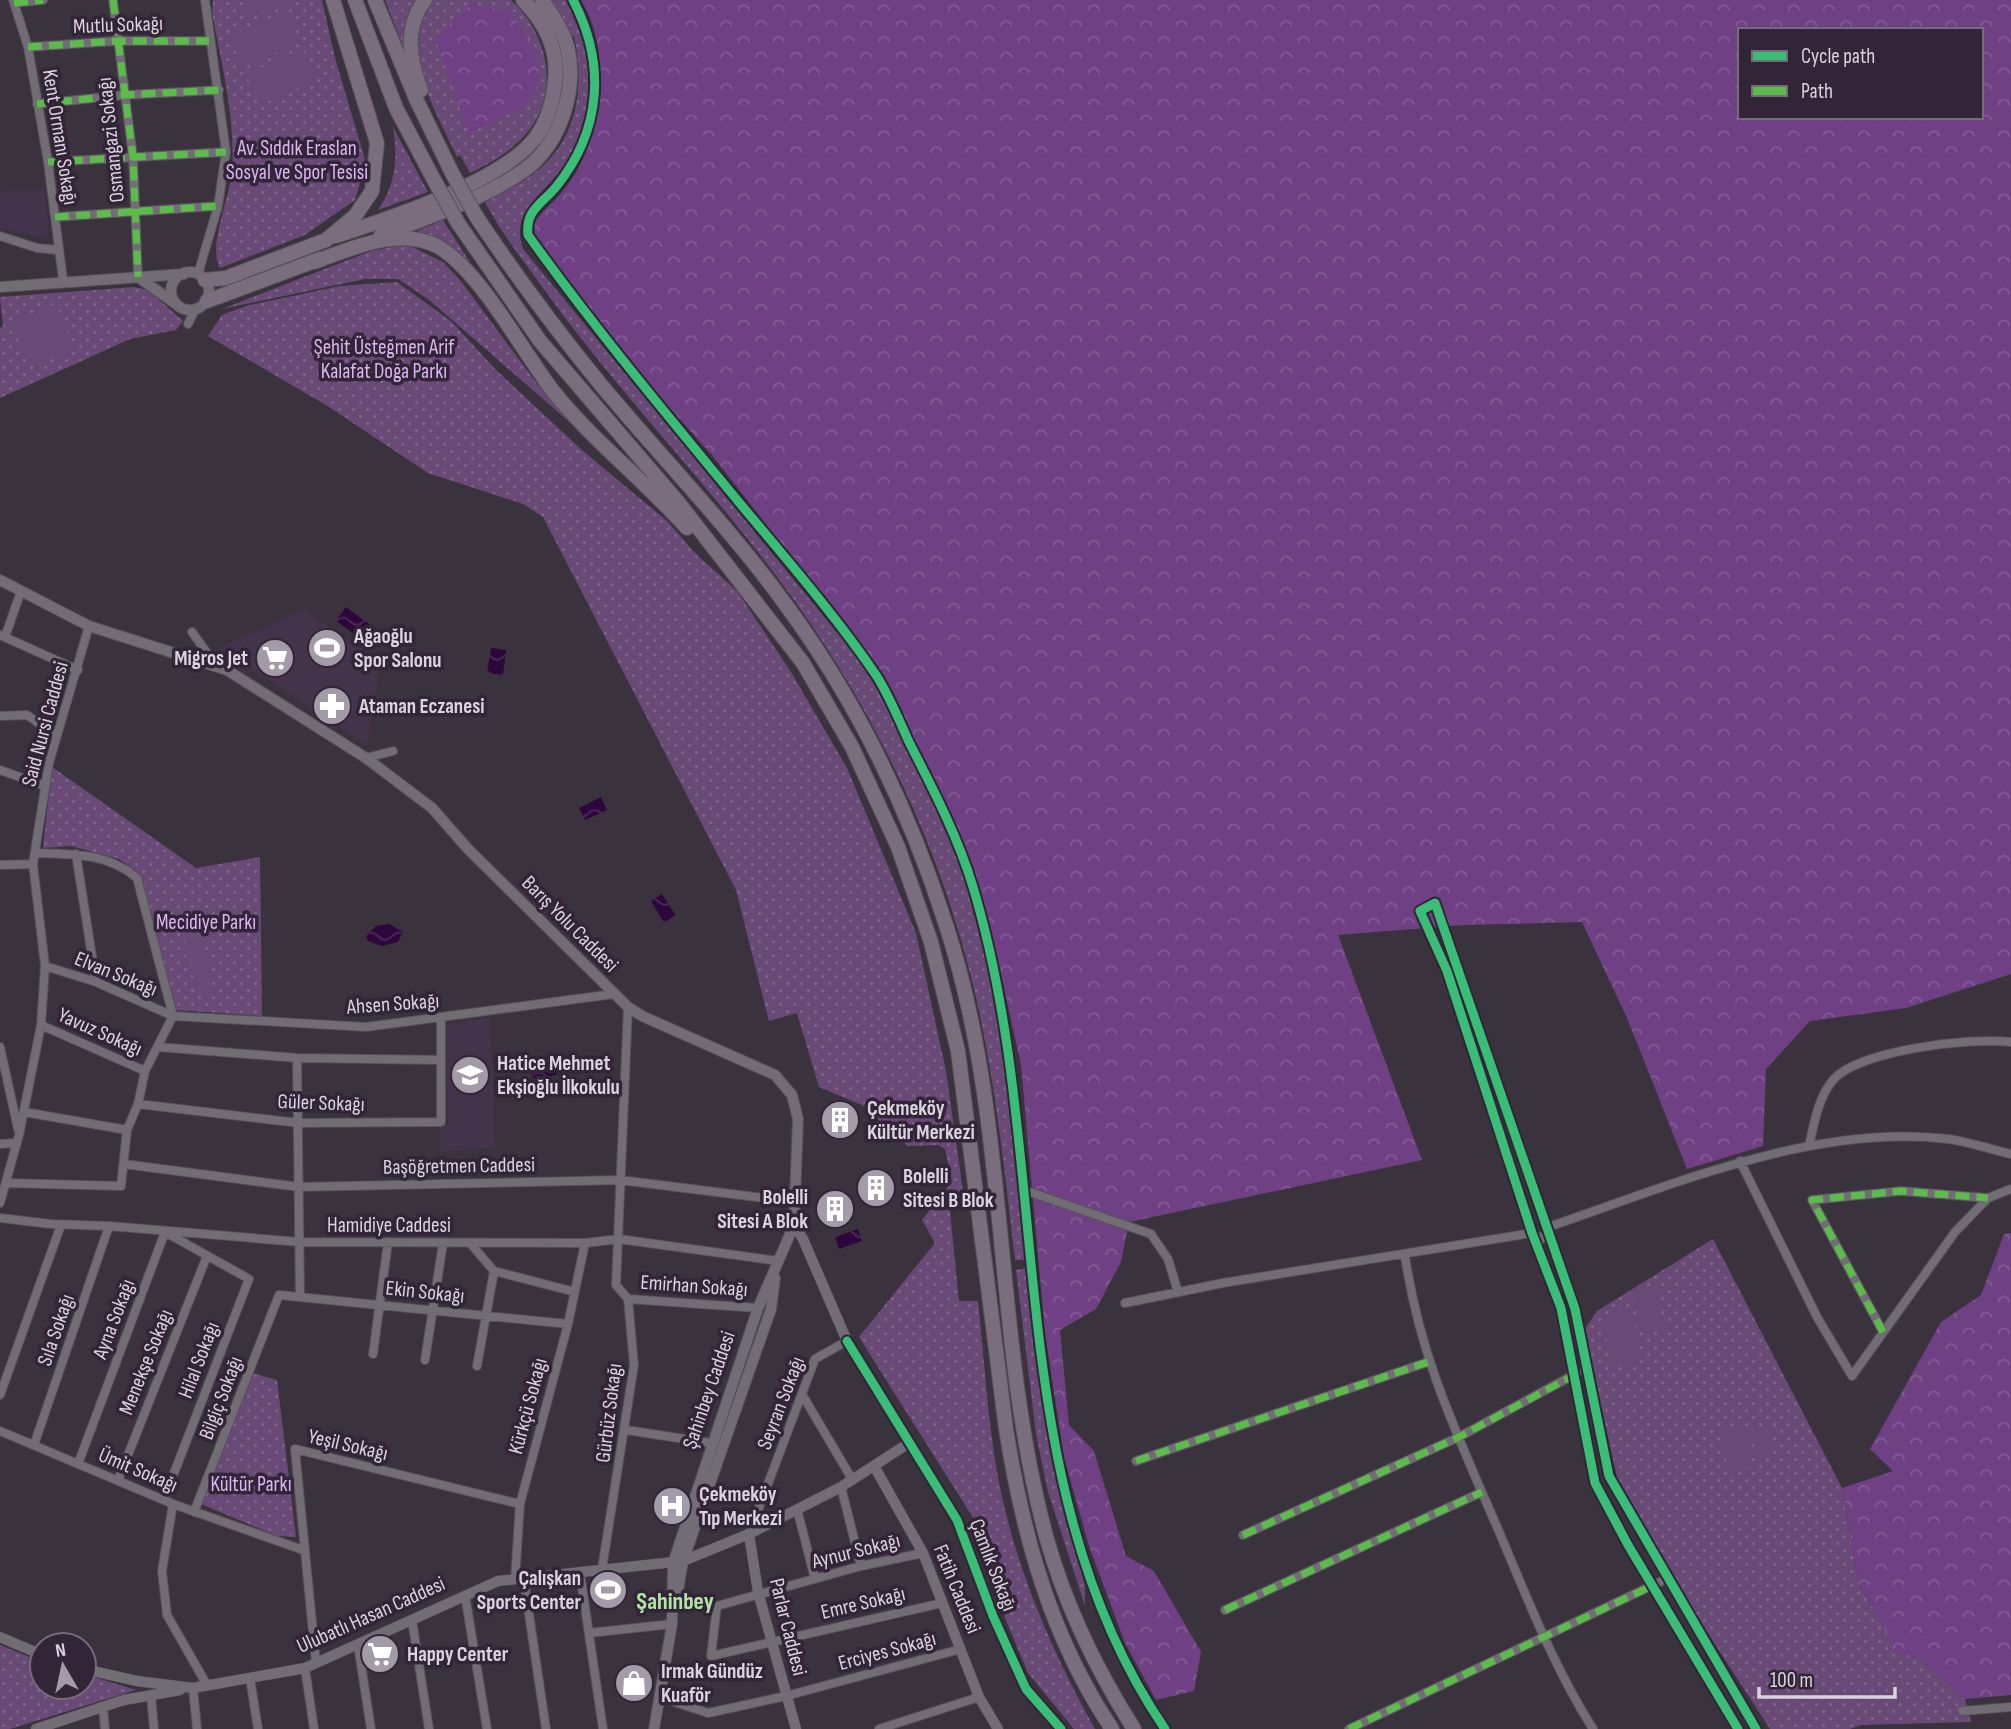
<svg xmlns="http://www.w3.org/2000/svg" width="2011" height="1729" font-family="'Sofia Sans Condensed',sans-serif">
<defs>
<pattern id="grass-dots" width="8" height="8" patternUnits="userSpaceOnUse" patternTransform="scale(1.75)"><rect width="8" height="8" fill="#694a77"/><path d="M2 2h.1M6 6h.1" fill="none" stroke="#7e638a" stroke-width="1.8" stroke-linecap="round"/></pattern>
<pattern id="forest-crowns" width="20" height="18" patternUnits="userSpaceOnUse" patternTransform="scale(1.75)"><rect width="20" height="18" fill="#6f4184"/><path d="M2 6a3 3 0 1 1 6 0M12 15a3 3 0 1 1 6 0" fill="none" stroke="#835c95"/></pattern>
<pattern id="water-waves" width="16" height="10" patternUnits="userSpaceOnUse" patternTransform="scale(1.75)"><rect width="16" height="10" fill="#2d073b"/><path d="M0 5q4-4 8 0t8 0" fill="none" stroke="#4b2a57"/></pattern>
</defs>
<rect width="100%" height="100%" fill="#3a323d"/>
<!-- built -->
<path fill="#44344b" d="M45,190l4,49 -49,-11v-37z
M303,609l77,54 -13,82 -104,-69 -55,-22z
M490,1018l5,129 -55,5v-25l8,-2 -2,-101z"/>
<!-- grass -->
<path fill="url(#grass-dots)" d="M213,0h109l13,58 31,105 -11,37 -50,35 -85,33c-12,-21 8,-66 11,-90 7,-50 -10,-116 -19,-166z
M385,0h32l-12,25 -1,25z
M433,0h78c38,34 51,96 13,136 -15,17 -34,27 -54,37l-10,-18 -3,2c-22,-48 -61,-108 -24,-157z
M550,0h16c12,27 26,58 24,88 -1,24 -10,50 -22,71 -17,32 -60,49 -45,90l338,413 13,19 84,173 43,164 43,380 17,101 24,87v20l-37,-114 -12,-58 -20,-164 10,-2 -2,-8h-9c-10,-86 -19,-173 -38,-258 -34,-152 -104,-297 -197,-421 -75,-101 -164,-191 -237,-293 -20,-28 -42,-55 -58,-86 16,-9 33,-17 48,-28 45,-33 52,-87 41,-138l-4,1z
M393,127l35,65 -50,18c18,-27 20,-51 15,-83z
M443,220l35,55c-19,-22 -33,-36 -61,-44z
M406,244l37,18 17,18 78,105 3,-2 41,50 -154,-134 -30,-20h-33l-143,30 149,-58z
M397,282l55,40 44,48 87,81 84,70 30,34 40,36 54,81 56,96 69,165 30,138 18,127 -14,13 9,90h19c6,55 9,110 18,165 16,94 53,180 99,263h-21l-46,-56 -25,-60 -26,-89 -118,-187 76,-94 -13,-23 30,-38 -7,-33 -6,-4 -31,1 -46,-41 -43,-18 -22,-74 -28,8 -33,-131 -193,-373 -20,-13 -95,-31 -102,-68 -118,-69 14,-21 24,-9 94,-20z
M134,287l14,3 35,31 -7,9 -46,9 -130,59v-70l3,-2 -3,-29z
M52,767l144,101 64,-11 2,159 -87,-6 -36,-137 -20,-14 -48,-13 -28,2z
M1713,1239l129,249 17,98 22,34 12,30 27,9 45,40 6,23 -110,3 -11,4h-80l-76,-117 -77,-135 -33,-147 13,-19z
M252,1373l25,7 19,157 -19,-1 -76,-32z
M0,1645l42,17v25h42v-13l52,16 -126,39h-10z"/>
<!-- forest -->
<path fill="url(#forest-crowns)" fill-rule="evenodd" d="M581,0h1430v974l-105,34 -96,13 -44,48 -3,77 -76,23 -60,-151 -45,-96 -119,3 -125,10 84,225 -293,62 -8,40 -25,47 -36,21 9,95 25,26 32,105 28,15 47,81 -7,39 -38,9 -31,-57 -36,-97 -25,-89 -19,-124 -24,-268 -31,-140 -25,-79 -80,-169 -173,-222 -64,-71 -113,-145 -1,-16c8,-12 19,-20 29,-32 40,-48 51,-137 18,-191zM1740,30h241v87h-241z
M472,4l37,7c19,23 44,63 19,90 -11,12 -43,24 -59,32l-34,-95z
M2011,1233v462l-46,4 -45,-40 -27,-8 -12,-31 -22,-34 -17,-98 51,-17 -23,-22 71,-127 40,-27 23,-61z"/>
<!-- garden -->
<path fill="#694a77" d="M245,0h40l1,6 -38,8z
M287,11l13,32 -57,24 -13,-31z
M303,49l13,31 -57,25 -13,-31z
M56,304l18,46 -45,17 -18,-45z
M202,920l2,38 -18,1 -2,-38z
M208,961l2,32 -15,1 -3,-32z
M1657,1287l7,41 -24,4 -7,-41z
M1632,1310l9,50 -30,6 -9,-51z
M1745,1424l7,42 -24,4 -7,-42z
M1769,1428l4,27 -17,2 -4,-27z"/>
<!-- water -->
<path fill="url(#water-waves)" d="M346,607l28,21 -10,13 -28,-20z
M491,648l15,2 -3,25 -16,-2z
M601,797l6,13 -22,10 -6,-12z
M662,894l14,22 -12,7 -13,-22z
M389,924l14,8 -5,10 -16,4 -14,-5 -2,-5 10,-10z
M555,1061l2,14 -25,3 -2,-14z
M858,1229l4,12 -23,8 -4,-12z"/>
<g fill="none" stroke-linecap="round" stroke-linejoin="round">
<defs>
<path id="minor" d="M13,0l15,47 20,115 15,118
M113,0l20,157 5,120
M573,0c33,63 29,130 -17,187 -14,17 -31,23 -28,48 60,84 125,163 191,243 53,65 110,128 157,197 13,20 23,45 33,67 24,47 49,95 64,145 83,275 23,595 192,842
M14,3l29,-3
M28,47l89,-6h92
M37,104l87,-9 95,-5
M48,162l178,-10
M55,217l163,-11
M0,236l37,12 21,2
M198,274l20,-68 8,-54 -21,-152
M188,324l7,-14
M192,632l25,35
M0,635l78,35
M5,637l16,-46
M0,716l27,-1 30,21
M366,758l27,-7
M0,770l45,16
M76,854l20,128
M0,865l33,-1
M45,966l51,16 77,34 193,11 248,-33
M41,1025l104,46
M0,1047l18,82
M158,1047l139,11 144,2v-41
M297,1058l3,239
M138,1104l161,19 142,-1v-62
M24,1112l103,18
M0,1144l17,-1
M1809,1146c5,-22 9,-48 24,-66 25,-30 140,-43 178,-38
M1740,1161l77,156 35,59 103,-144 33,-34 23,-9
M124,1164l175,23 321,-7 176,22
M6,1183l115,3 6,-56 11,-26 7,-33 28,-55 -36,-138c-29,-25 -64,-24 -102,-25
M1024,1190l127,44 17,25 10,33
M0,1203l19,-68 22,-110 4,-59 -12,-102 16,-101 40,-137
M0,1218l51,6 58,2 191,16 285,1 34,-4 159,22
M1548,1227c124,-42 267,-104 400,-88 21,3 42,10 63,15
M470,1243l24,28 81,21
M1405,1256c15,102 52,178 92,271 30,70 55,137 96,202
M628,1299l130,9
M1125,1303l98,-20 309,-50 10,6 7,-9
M1883,1332l-71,-132 89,-9 87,7
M373,1354l15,-112
M425,1360l18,-117
M477,1366l17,-95
M0,1395l61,-170
M803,1396l49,83
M626,1430l85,13
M0,1431l173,73 130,46
M34,1445l75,-219
M1136,1461l292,-99
M78,1464l87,-232 84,47 -85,220
M118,1480l89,-224
M841,1487l20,79
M173,1504l-11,67 5,44 40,70
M797,1509l18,70
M194,1512l85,-217 289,29
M749,1534l66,-175 32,-18
M1243,1535l216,-98 118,-64
M923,1553l-62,13 -144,40 -6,50 231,-53
M602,1569l32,-204 -6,-66 -12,-14 12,-278
M580,1573l23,156
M515,1580l5,-76 48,-180 17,-81
M524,1580l22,149
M465,1595l22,134
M1225,1610l257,-118
M412,1620l17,109
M589,1633l83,-9
M358,1645l13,84
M316,1663l-21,-214 225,55
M305,1668l9,61
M250,1678l8,51
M193,1688l4,41
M151,1695l3,34
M659,1697l49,16 78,-17 175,-47
M103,1707l2,22
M1962,1711l49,-4
M879,1729l100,-32
M1349,1729l317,-150
M1738,1729l-110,-184 -33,-62 -34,-175 -29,-75 -85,-262 -27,-60 15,-8 140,406 34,167 147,253"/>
<path id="tertiary" d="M794,1225l9,14 44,102 110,179 36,96 33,73 35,40
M874,1466l49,87 56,144 19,32
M749,1534l9,58 38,137
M0,1637l42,18
M84,1669l53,12 56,7 112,-20 193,-87 185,-20 66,-27 92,-47 68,-44
M36,1729l88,-29 56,-10"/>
<path id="secondary" d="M171 291a19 19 0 1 1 38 0a19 19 0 1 1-38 0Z
M138,277l38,27
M0,287l184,-13
M0,580l89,46 138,44 139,88 66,50 36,41 160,158 14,9 133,59 17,20 6,24 -4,106 -36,83 -85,255 -1,61 -18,105
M678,1590l5,-29 88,-252 4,-31"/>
<path id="motorway" d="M355,0l41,108 38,72
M375,0l42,101 35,72
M421,90c-12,-30 -17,-63 4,-90
M476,216c38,57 78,111 121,164 61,74 129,143 186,221 73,98 126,208 163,324 65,198 46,412 100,611 19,69 50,133 88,193
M458,223l82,118 138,161 125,161 49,84 46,100 33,95 27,109 48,378c17,107 45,209 106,300
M381,235c47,-18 100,-35 142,-64 39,-26 58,-91 41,-134 -6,-14 -14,-25 -22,-37
M336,236c52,-17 168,-55 200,-99 12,-17 17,-35 19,-55 4,-33 -10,-59 -32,-82
M314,262c37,-13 84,-36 123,-16 43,24 85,105 116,145 40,50 91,89 134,137
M205,280l21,-2 100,-38 29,-24 17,-25 5,-48 -44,-143
M207,301l113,-42"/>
</defs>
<!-- minor casing -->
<use href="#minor" stroke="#565059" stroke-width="10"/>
<!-- tertiary casing -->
<use href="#tertiary" stroke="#565059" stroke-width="11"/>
<!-- secondary casing -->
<use href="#secondary" stroke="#565059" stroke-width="12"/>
<!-- motorway casing -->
<use href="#motorway" stroke="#565059" stroke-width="16"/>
<!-- minor -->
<use href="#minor" stroke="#726d75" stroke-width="8"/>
<!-- tertiary -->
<use href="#tertiary" stroke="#726d75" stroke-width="10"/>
<!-- secondary -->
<use href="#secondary" stroke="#726d75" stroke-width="10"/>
<!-- motorway -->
<use href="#motorway" stroke="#7a6e7e" stroke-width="14"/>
<defs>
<path id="motorway-bridge" d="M452,173l24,43
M434,180l24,43"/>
</defs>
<!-- motorway-bridge casing -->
<use href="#motorway-bridge" stroke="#565059" stroke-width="16" stroke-linecap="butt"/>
<!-- motorway-bridge -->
<use href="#motorway-bridge" stroke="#7a6e7e" stroke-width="14"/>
<!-- quiet -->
<path stroke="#5cbc4b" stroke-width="7" stroke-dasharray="14 7" stroke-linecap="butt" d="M113,0l20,157 5,120
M14,3l29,-3
M28,47l89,-6h92
M37,104l87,-9 95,-5
M48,162l178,-10
M55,217l163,-11
M1883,1332l-71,-132 89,-9 87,7
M1136,1461l292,-99
M1243,1535l216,-98 121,-65
M1225,1610l257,-118
M1349,1729l307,-145"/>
<defs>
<path id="cycleway" d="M573,0c33,63 29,130 -17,187 -14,17 -31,23 -28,48 60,84 125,163 191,243 53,65 110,128 157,197 13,20 23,45 33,67 24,47 49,95 64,145 83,275 23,595 192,842
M847,1341l110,179 36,96 33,73 35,40
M1738,1729l-110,-184 -33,-62 -34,-175 -29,-75 -85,-262 -27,-60 15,-8 140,406 34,167 147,253"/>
</defs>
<!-- cycleway casing -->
<use href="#cycleway" stroke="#312537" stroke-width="13"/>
<!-- cycleway -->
<use href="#cycleway" stroke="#3abd76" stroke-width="9"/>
</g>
<!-- icons -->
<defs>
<symbol id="stadium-disc" viewBox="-11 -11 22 22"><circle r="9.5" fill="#a39ba7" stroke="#312537"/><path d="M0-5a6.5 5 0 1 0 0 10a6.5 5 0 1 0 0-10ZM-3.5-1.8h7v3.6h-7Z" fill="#fff"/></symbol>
<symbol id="supermarket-disc" viewBox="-11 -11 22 22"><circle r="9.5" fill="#a39ba7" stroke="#312537"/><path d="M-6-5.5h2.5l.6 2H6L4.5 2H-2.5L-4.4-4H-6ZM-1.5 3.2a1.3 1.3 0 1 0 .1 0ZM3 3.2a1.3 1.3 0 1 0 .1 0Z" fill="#fff"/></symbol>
<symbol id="pharmacy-disc" viewBox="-11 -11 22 22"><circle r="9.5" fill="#a39ba7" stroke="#312537"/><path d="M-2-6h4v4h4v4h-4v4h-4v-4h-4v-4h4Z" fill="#fff"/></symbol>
<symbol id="school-disc" viewBox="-11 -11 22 22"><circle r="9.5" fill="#a39ba7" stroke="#312537"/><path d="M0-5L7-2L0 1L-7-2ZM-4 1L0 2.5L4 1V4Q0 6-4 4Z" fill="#fff"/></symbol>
<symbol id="building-disc" viewBox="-11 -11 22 22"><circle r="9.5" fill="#a39ba7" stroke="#312537"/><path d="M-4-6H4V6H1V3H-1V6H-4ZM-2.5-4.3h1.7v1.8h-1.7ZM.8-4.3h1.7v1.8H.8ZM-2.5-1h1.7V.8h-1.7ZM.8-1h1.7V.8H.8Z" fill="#fff"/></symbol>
<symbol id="hospital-disc" viewBox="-11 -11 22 22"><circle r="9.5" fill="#a39ba7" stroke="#312537"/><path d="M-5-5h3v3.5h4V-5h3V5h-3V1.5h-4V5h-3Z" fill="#fff"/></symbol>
<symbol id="shop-disc" viewBox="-11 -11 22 22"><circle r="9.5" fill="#a39ba7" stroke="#312537"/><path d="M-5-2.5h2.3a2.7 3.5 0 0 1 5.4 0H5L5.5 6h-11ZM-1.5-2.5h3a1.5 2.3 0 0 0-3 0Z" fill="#fff"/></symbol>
</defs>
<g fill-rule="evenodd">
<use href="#stadium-disc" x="305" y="626" width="44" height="44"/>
<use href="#supermarket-disc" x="253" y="636" width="44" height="44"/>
<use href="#pharmacy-disc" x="310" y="684" width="44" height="44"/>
<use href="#school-disc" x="448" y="1053" width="44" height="44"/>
<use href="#building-disc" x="818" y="1098" width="44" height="44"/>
<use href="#building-disc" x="854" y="1166" width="44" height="44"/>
<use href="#building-disc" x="813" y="1187" width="44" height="44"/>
<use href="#hospital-disc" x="650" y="1484" width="44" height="44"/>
<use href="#stadium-disc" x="586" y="1568" width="44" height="44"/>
<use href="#supermarket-disc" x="358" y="1632" width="44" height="44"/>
<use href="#shop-disc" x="612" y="1661" width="44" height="44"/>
</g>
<g text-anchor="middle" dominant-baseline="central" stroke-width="7" stroke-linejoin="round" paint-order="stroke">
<!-- street labels -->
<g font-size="21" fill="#dbd4e0" stroke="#312537">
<text transform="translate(118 25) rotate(-2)">Mutlu Sokağı</text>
<text transform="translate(60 137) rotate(81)">Kent Ormanı Sokağı</text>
<text transform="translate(111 140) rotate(-96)">Osmangazi Sokağı</text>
<text transform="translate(45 724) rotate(-75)">Said Nursi Caddesi</text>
<text transform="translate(570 924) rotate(45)">Barış Yolu Caddesi</text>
<text transform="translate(116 974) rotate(22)">Elvan Sokağı</text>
<text transform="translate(393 1004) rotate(-4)">Ahsen Sokağı</text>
<text transform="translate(100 1032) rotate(24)">Yavuz Sokağı</text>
<text transform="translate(321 1103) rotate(2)">Güler Sokağı</text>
<text transform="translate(459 1166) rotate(-1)">Başöğretmen Caddesi</text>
<text x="389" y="1225">Hamidiye Caddesi</text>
<text transform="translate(694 1286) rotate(4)">Emirhan Sokağı</text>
<text transform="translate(425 1292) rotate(6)">Ekin Sokağı</text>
<text transform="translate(114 1319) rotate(-69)">Ayna Sokağı</text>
<text transform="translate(56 1330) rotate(-71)">Sıla Sokağı</text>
<text transform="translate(199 1360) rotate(-69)">Hilal Sokağı</text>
<text transform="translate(146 1362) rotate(-68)">Menekşe Sokağı</text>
<text transform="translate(709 1390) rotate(-71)">Şahinbey Caddesi</text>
<text transform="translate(221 1398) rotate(-69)">Bilgiç Sokağı</text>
<text transform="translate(781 1403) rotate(-69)">Seyran Sokağı</text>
<text transform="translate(528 1406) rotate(-75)">Kürkçü Sokağı</text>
<text transform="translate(609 1413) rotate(-83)">Gürbüz Sokağı</text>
<text transform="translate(348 1445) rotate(13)">Yeşil Sokağı</text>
<text transform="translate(138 1470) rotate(23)">Ümit Sokağı</text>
<text transform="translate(856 1551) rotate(-14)">Aynur Sokağı</text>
<text transform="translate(993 1565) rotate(69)">Çamlık Sokağı</text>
<text transform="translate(957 1589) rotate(68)">Fatih Caddesi</text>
<text transform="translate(863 1603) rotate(-13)">Emre Sokağı</text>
<text transform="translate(371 1615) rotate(-24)">Ulubatlı Hasan Caddesi</text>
<text transform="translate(788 1627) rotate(76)">Parlar Caddesi</text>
<text transform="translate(887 1651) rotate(-15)">Erciyes Sokağı</text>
</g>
<!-- park labels -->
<g font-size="21" fill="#deb4f2" stroke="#312537">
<text x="297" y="148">Av. Sıddık Eraslan<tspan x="297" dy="24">Sosyal ve Spor Tesisi</tspan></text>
<text x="384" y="347">Şehit Üsteğmen Arif<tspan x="384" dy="24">Kalafat Doğa Parkı</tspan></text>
<text x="206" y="922">Mecidiye Parkı</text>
<text x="251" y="1484">Kültür Parkı</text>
</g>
<!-- poi labels -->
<g font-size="21" font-weight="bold" fill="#dbd4e0" stroke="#312537" text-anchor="start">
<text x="354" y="636">Ağaoğlu<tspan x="354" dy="24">Spor Salonu</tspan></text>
<text x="248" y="658" text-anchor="end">Migros Jet</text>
<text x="359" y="706">Ataman Eczanesi</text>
<text x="497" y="1063">Hatice Mehmet<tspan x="497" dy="24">Ekşioğlu İlkokulu</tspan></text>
<text x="867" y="1108">Çekmeköy<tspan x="867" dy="24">Kültür Merkezi</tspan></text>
<text x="903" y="1176">Bolelli<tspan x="903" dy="24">Sitesi B Blok</tspan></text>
<text x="808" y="1197" text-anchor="end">Bolelli<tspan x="808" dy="24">Sitesi A Blok</tspan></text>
<text x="699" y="1494">Çekmeköy<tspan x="699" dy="24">Tıp Merkezi</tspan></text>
<text x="581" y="1578" text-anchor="end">Çalışkan<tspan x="581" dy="24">Sports Center</tspan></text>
<text x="407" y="1654">Happy Center</text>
<text x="661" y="1671">Irmak Gündüz<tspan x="661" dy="24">Kuaför</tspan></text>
</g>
<!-- quarter labels -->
<g font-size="24" font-weight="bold" fill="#b5e6a6" stroke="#312537">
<text x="675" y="1601">Şahinbey</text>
</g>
</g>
<!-- legend -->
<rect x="1738" y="28" width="245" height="91" fill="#312537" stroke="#756b7b" stroke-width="2"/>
<rect x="1752" y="51" width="35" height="10" fill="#3abd76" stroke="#756b7b" stroke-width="2"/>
<text x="1801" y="63" font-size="21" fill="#dbd4e0">Cycle path</text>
<rect x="1752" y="86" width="35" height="10" fill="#5cbc4b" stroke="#756b7b" stroke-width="2"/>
<text x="1801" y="98" font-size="21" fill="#dbd4e0">Path</text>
<!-- north arrow -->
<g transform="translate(63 1666) rotate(351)"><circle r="33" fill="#312537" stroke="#756b7b" stroke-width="2"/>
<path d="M0-5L12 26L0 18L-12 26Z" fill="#a39ba7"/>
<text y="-10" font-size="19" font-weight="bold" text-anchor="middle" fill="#dbd4e0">N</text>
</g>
<!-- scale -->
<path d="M1759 1687v10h136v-10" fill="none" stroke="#dbd4e0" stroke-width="3.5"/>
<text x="1770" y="1687" font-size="21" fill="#dbd4e0" stroke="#312537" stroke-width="5" paint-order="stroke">100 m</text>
</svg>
